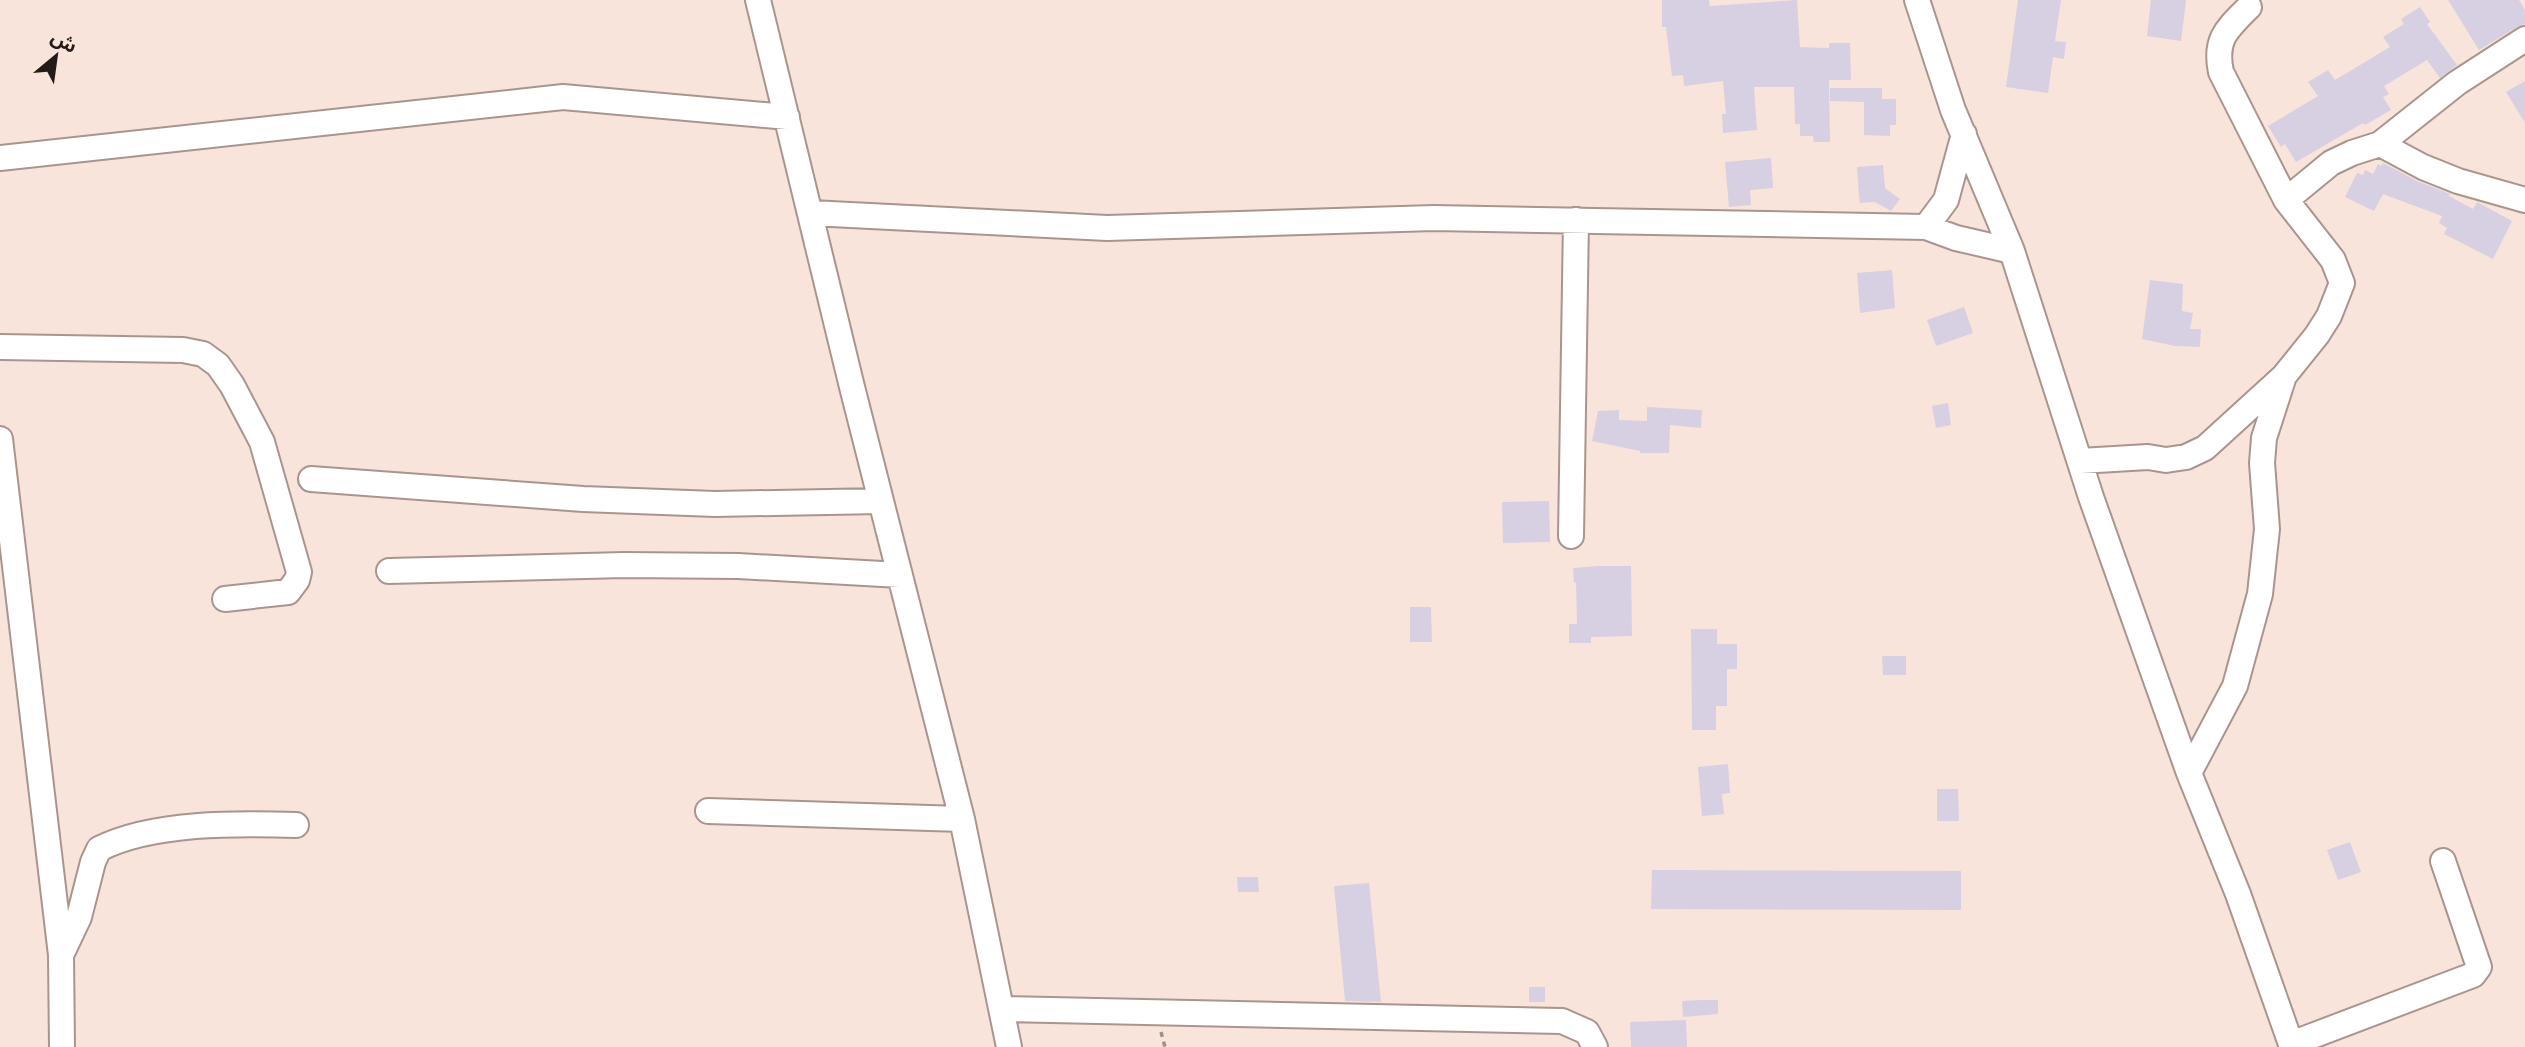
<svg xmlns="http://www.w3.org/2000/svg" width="2525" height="1047" font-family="'PT Sans','Noto Sans Arabic',sans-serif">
<rect width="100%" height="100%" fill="#f9e4db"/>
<!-- building -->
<path fill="#d6d0e2" d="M1662,0h47l1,6 87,-6 3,47 29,1v-5h21l1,37h-22l1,62h-16l-1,-6h-13v-12h-5l-1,-37h-40l3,43 -34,3 -1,-19h4l-3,-33 -39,5 -1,-11 -11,1 -6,-49h-4z
M2018,0h43l-6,41 11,1 -2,17 -11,-2 -5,36 -42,-6z
M2151,0h35l-5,41 -34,-5z
M2448,0h71l6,10v14l-8,3 -38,23z
M2420,7l10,15 -3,2 30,41 -17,13 -13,-18 -43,26 5,8 -6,3 8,13 -26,15 -2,-2 -67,39 -11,-18 -4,3 -13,-21 50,-30 -10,-14 20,-12 7,10 55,-33 -7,-10 21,-13 -3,-5z
M2525,81v42l-19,-31z
M1830,88h52v11h14v26h-6v11l-26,-1v-33l-34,-1z
M1771,158l2,30 -23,2 1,15 -22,2 -4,-45z
M2383,163l34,18 33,13 -1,2 24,13 4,-7 35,19 -19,38 -49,-25 3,-6 -8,-5 3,-7 -59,-22 -9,17 -29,-14 12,-24 6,2 2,-5 8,4 5,-10 3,2z
M1883,165l2,23 15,11 -9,12 -16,-9 -15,1 -1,-6 -2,-30z
M1892,270l3,38 -35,5 -3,-40z
M2150,280l33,4 -1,27 11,2 -3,16h11l-1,18 -25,-1 -33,-7z
M1964,307l9,26 -37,13 -9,-26z
M1948,403l3,22 -15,3 -4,-22z
M1647,407l55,3 -1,18 -31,-3 -1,28h-29v-2l-48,-10 6,-30 21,-1v10l28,1z
M1549,501l1,41 -47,1 -1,-41z
M1598,566h33l1,70 -41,1v6h-22v-19h8l-1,-42 -2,1 -1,-15z
M1410,607h21l1,35h-22z
M1691,629h26v15h20v25h-10v37h-11v24h-24z
M1882,656h24v19h-23z
M1728,764l2,29 -8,1 2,20 -22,2 -4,-49z
M1937,789h21l1,32h-22z
M2350,842l11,30 -23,8 -11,-30z
M1652,870l309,1v39l-310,-1z
M1237,877h21l1,15h-21z
M1369,883l12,119 -36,-1 -11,-115z
M1529,987h16v15h-16z
M1703,1000h15v14l-35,3 -1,-16z
M1686,1020l1,27h-56l-1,-25z"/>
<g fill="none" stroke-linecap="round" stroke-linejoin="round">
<defs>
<path id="minor" d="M758,0l94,387 110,432 47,228
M1917,0l36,110 59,141 79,246 98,276 49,121 54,153
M2249,7c-22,22 -35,32 -28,65l65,128
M2380,144l43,23 35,14 67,19
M0,158l563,-61 224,20
M811,213l296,15 327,-10 492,9 30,11 56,13
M1926,227l20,-27 18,-66
M0,347l183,3 20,4 15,11 14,20 30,57 37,130 -2,8 -9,12 -63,7
M0,439l61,516
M2080,461l68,-4 18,3 20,-3 19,-9 79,-72
M311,479l272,20 132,5 166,-3
M1571,536l5,-316
M389,571l235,-6 114,1 162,9
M2189,773l46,-87 25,-92 7,-65 -5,-66 2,-25 20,-62 33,-41 12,-19 13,-33 -9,-23 -47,-60 45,-37 21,-10 28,-9 77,-61 68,-44
M708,811l254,8
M1002,1009l560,12 25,11 8,15
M2291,1044l182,-69 6,-8 -36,-106
M62,1047l-1,-92 18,-38 14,-55 6,-13c53,-27 139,-26 197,-24"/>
</defs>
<!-- minor casing -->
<use href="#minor" stroke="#a9958d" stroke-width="28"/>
<!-- path -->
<path stroke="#9e8f88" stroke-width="3.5" stroke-dasharray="5 5" stroke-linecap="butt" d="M1161,1032l4,15"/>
<!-- minor -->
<use href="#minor" stroke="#fff" stroke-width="24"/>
</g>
<!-- north arrow -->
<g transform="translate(56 56) rotate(29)" stroke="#f9e4db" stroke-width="5" paint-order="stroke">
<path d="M0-5L12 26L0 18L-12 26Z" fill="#221b17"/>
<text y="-10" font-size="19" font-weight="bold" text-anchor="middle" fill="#221b17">ش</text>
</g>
</svg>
